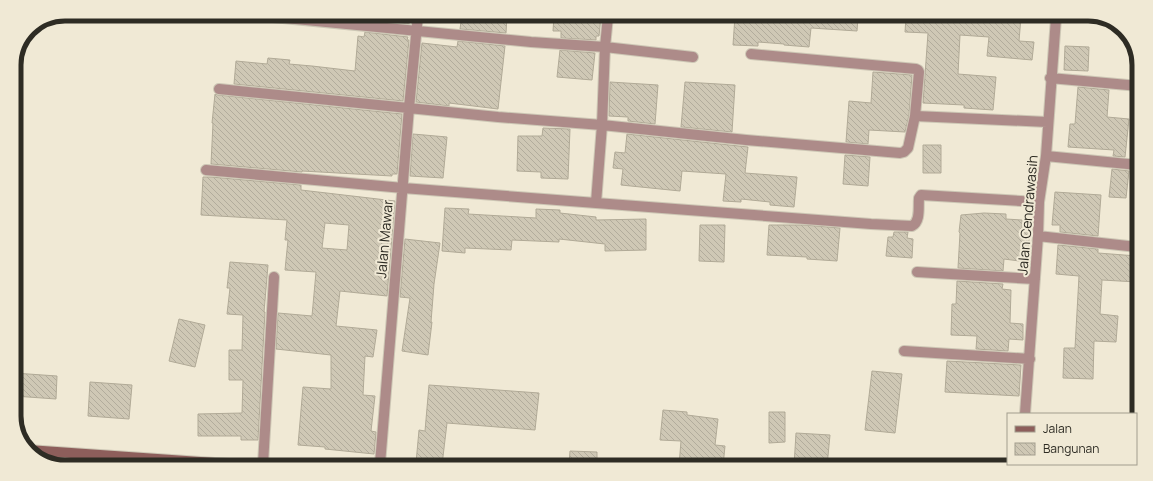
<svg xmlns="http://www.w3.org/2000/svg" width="1153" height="481" font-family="Manrope,sans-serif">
<defs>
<pattern id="building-back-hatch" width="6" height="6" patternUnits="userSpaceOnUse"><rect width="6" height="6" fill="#cfc8b5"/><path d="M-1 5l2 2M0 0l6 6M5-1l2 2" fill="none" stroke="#b2ac9c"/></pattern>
</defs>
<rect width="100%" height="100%" fill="#f0e9d5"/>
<!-- building -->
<path fill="url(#building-back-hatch)" stroke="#b1aa97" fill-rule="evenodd" d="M365,15h44v9l-44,-5z
M462,15l45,1 -1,17 -46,-4z
M554,16h47l-2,20h-3v4l-35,-2v-7h-8z
M735,16l123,1 -1,14 -46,-3 -2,19 -25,-2v-1l-26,-2v4l-25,-1z
M906,17h115l-2,24 15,1 -2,18 -45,-4 2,-19 -29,-2 -2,39 38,3 -3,33 -29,-2v-3l-41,-2 5,-70 -23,-1z
M365,32l43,5 -1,3h2l-6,61 -169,-17 2,-23 31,3 1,-6 22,2 -1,4 23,2 43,5 3,-35 6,1z
M458,41l47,5 -7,63 -49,-6v3l-33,-4 6,-59 35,4z
M1065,46l24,1 -1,24 -24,-1z
M560,50l35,3 -3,27 -35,-3z
M873,72l39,3 -3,40 -4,17 -36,-2 -1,14 -22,-2 3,-41 22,2z
M610,82l48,3 -3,39 -27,-3v-4l-19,-1z
M685,82l50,3 -3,47 -51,-5z
M1078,87l31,3 -2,27 22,2 -4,38 -12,-1 1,-6 -46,-3 2,-23h5z
M215,94l3,1 184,19 -5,60h-5v2l-90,-5v1l-91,-8 2,-41h-1z
M543,128l27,1 -2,50 -27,-1v-6l-24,-1 1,-35h24z
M413,134l34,3 -4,41 -33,-2z
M627,134l121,13 -3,26 52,4 -3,30 -24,-2v-3l-29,-3v3l-18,-1 3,-27 -44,-3 -2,20 -59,-6 2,-16 -10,-1 2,-16 10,1z
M923,145h18v28h-18z
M845,155l25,2 -2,29 -25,-2z
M1112,169l17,2 -3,27 -17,-1z
M203,177h8l90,8v5l94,11 -8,95 -47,-5 -4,35 41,4 -4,27 -8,-1 -2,39 12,1 -4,35 5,1 -2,22 -49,-5v-2l-27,-2 5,-58 28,2v-34l-55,-6 2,-36 34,3 4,-44 -31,-2 3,-30h-3l2,-20 -86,-5zM325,223l24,2 -2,25 -25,-2z
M1055,192l46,3 -3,41 -38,-4v-7h-8z
M445,208l24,1 -1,5 68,4v-9l24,1v3l36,4v3l50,-1v31l-41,1v-7l-46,-5v3l-47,-2 -1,10 -46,-2v5l-23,-2z
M984,213l22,1v5l16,1v9l8,1 -3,32 -23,-3 -1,12 -45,-3 2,-35 -1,-1 2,-17z
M700,225h25l-1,37 -25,-1z
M769,225h35l36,3 -3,33 -30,-2v-2l-40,-2z
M894,232h14l-1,6 6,1 -1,19 -26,-2 2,-19h5z
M405,239l35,4 -6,41 -3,38h1l-4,33 -26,-4 8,-53 -10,-1z
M1058,245l40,4v4l39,3v26l-35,-2 -2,34 18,2 -2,26 -22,-1 -1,38 -30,-1 1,-30h11l4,-72 -23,-2z
M230,262l38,3 -4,47h1l-7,128h-17v-4h-43v-22l44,-1 1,-33h-14v-30h13l1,-35 -16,-1 3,-26h-3z
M957,281l46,3 -1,5 9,1 -1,33 13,1v16l-14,-1 -1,12 -32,-2 1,-13 -26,-1 1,-31h4z
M179,319l26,6 -10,42 -26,-6z
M947,361l74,4 -2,31 -74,-4z
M872,371l30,3 -7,59 -30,-3z
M14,373l43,3 -1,23 -42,-3z
M90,382l42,3 -3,34 -41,-3z
M429,385l110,8 -4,37 -88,-7 -5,42 -26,-2 3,-33 6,1z
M663,410l24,2v3l31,4 -3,26 10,1 -2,20h-44l2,-25 -21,-1z
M769,412h16v30l-16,1z
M796,433l34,2 -3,31h-33z
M570,451l27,1v13h-28z"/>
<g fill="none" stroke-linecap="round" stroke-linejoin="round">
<defs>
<path id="minor" d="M253,15l278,27 74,5 88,10
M751,54l165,15 2,1 1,2 -4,44 132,6
M1050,78l89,8
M219,89l279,28 104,8 3,-78 3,-31
M1046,156l92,9
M206,170l197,18 193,15 6,-78 144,15 154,13 4,-1 4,-4 7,-32
M596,203l275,21 41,2c9,-5 6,-19 7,-28l2,-3 118,7
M1038,236l99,11
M917,272l118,7
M904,351l126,8
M1025,414l13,-178 1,-34 7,-46 10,-138
M263,464l11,-187
M380,464l29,-356 9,-93
M1020,467v-3"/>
<path id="secondary" d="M28,450l201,14"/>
</defs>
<!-- minor casing -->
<use href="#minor" stroke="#cdc7b5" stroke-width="12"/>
<!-- secondary casing -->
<use href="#secondary" stroke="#cdc7b5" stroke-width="12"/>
<!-- minor -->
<use href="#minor" stroke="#ad8b89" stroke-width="10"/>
<!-- secondary -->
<use href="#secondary" stroke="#8d5e5b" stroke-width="10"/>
</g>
<g text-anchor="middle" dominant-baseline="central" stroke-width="4" stroke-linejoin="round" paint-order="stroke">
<!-- street labels -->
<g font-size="14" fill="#2e2c24" stroke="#f0e9d5">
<text transform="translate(1027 215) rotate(-85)">Jalan Cendrawasih</text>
<text transform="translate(384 239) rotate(-85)">Jalan Mawar</text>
</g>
</g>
<!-- crop -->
<path d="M0 0H1153V481H0ZM65 21H1088A44 44 0 0 1 1132 65V416A44 44 0 0 1 1088 460H65A44 44 0 0 1 21 416V65A44 44 0 0 1 65 21Z" fill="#f0e9d5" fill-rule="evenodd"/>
<path fill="none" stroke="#2e2c24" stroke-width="5" d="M65 21H1088A44 44 0 0 1 1132 65V416A44 44 0 0 1 1088 460H65A44 44 0 0 1 21 416V65A44 44 0 0 1 65 21Z"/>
<!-- legend -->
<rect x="1007" y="413" width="130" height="52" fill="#f0e9d5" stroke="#a29d8e"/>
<rect x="1015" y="426" width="20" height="6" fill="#8d5e5b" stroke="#a29d8e"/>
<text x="1043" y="433" font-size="12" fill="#2e2c24">Jalan</text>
<rect x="1015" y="443" width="20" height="12" fill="url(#building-back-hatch)" stroke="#a29d8e"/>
<text x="1043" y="453" font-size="12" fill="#2e2c24">Bangunan</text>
</svg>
